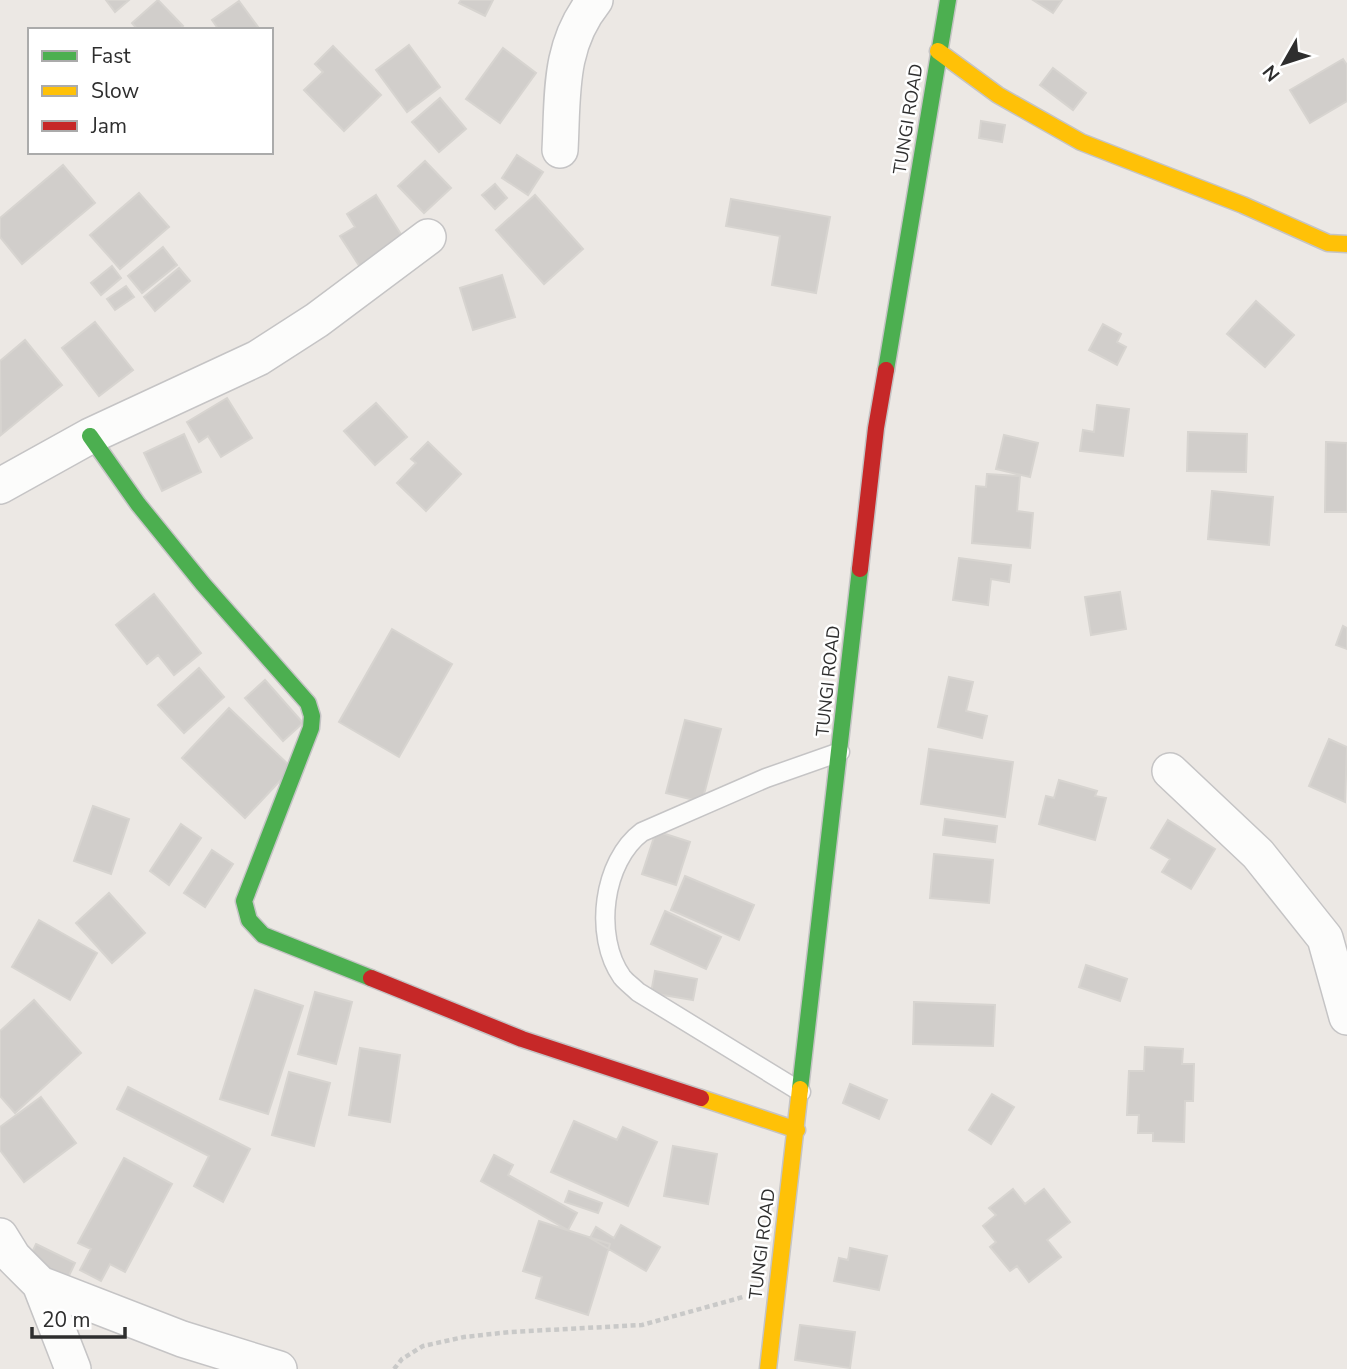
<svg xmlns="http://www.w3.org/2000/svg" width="1347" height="1369" font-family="'Nunito Sans',sans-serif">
<rect width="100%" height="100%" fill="#ece8e4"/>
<!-- building -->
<path fill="#d1cecb" stroke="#d7d4d0" stroke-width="2" d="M106,0h23l-14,12z
M158,0l25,26 -5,4h-40l-6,-7z
M461,0h32l-8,16 -26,-13z
M1033,0h29l-9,13z
M239,1l19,26 -3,3h-36l-7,-10z
M409,45l31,42 -33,25 -31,-42z
M333,46l48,49 -37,36 -40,-41 19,-18 -8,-8z
M503,48l33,25 -36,50 -34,-24z
M1343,59l4,6v36l-37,22 -20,-33z
M1053,68l33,25 -13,17 -33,-25z
M440,98l26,31 -27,23 -27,-30z
M981,121l24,4 -3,17 -23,-4z
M517,155l26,17 -15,23 -26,-17z
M425,161l26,27 -27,25 -26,-27z
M63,165l32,38 -73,61 -22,-27v-19z
M495,184l12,14 -12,11 -13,-14z
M139,193l30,34 -49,42 -30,-34z
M376,195l28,44 -44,28 -20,-31 15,-9 -8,-13z
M535,195l48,54 -39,35 -48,-54z
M731,199l99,18 -14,76 -44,-8 8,-49 -54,-10z
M163,247l14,18 -35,28 -14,-17z
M112,266l9,12 -20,17 -10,-12z
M179,268l11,13 -35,30 -11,-14z
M502,275l13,42 -42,13 -13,-42z
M126,286l8,11 -19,13 -8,-11z
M1256,301l38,34 -29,32 -38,-33z
M95,322l38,48 -34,26 -37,-48z
M1103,324l18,10 -4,8 9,5 -9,18 -28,-15z
M25,340l37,45 -61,50 -1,-74z
M227,398l25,40 -31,19 -13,-21 -9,6 -12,-20z
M376,403l31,34 -32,28 -31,-34z
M1097,405l32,4 -6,47 -43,-5 3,-21 11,2z
M1188,432l59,2 -1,38 -59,-1z
M184,434l17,38 -39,19 -18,-38z
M1004,435l34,8 -8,34 -34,-8z
M428,442l33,32 -35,37 -29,-28 19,-20 -5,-4z
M1326,442l21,1v69h-22z
M987,474l33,2 -3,35 16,2 -3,35 -58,-5 4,-57 10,1z
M1212,491l61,6 -4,48 -61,-6z
M959,558l52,7 -2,17 -18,-3 -3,26 -35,-5z
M1120,592l6,37 -35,6 -6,-38z
M154,594l47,59 -27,22 -16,-20 -11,9 -31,-39z
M1343,626l4,2v21l-11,-4z
M392,629l60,35 -53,93 -60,-35z
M199,668l25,29 -40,36 -26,-28z
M949,677l24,5 -7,29 21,5 -5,22 -44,-11z
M265,680l38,43 -20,18 -38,-43z
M229,708l63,60 -47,50 -63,-60z
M685,720l36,9 -19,73 -36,-9z
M1329,739l18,8 -2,55 -36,-16z
M929,749l84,13 -8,55 -84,-13z
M1059,780l38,11 -2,5 11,2 -11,42 -56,-16 7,-28 8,2z
M93,806l36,13 -18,55 -37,-13z
M945,819l52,7 -2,16 -52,-7z
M1168,820l47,29 -24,40 -29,-17 8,-13 -19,-11z
M181,824l20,14 -32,47 -19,-14z
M656,831l34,11 -14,43 -34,-11z
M212,850l21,14 -28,43 -21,-14z
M934,854l59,6 -4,43 -59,-5z
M685,876l69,29 -15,35 -68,-30z
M109,893l36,40 -33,30 -36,-40z
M665,911l56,26 -15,32 -55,-25z
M39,920l58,33 -27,47 -58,-33z
M1086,965l41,14 -7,22 -41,-14z
M655,971l42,8 -4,21 -42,-7z
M255,990l48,16 -35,108 -48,-15z
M315,992l37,10 -16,62 -38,-10z
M34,1000l47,53 -66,60 -15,-17v-65z
M914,1002l81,3 -2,41 -80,-2z
M1145,1047l38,2 -1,15h12l-1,37h-8l-1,41 -31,-1v-8h-15l1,-18h-12l2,-44h15z
M360,1048l40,7 -10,67 -41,-7z
M289,1072l41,11 -16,63 -42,-11z
M850,1084l37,16 -8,19 -36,-16z
M128,1087l122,62 -27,53 -29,-16 15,-30 -92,-47z
M992,1094l22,13 -23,37 -22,-14z
M41,1097l35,46 -52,39 -24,-32v-23z
M574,1121l43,19 6,-13 34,15 -29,64 -77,-34z
M673,1146l44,8 -9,50 -44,-8z
M494,1155l19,10 -5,10 69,38 -9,17 -87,-49z
M124,1158l48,26 -47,88 -15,-8 -9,17 -21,-11 11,-21 -13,-6z
M1013,1189l12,15 19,-15 26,33 -23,18 14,17 -32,25 -12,-16 -7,5 -20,-24 6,-5 -13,-16 13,-11 -7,-7z
M569,1191l33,12 -4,10 -33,-11z
M539,1221l71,23 -22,71 -52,-17 6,-21 -19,-6z
M621,1225l39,22 -14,24 -56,-33 6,-11 18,11z
M36,1244l39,19 -9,19 -39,-19z
M850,1248l37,8 -8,34 -45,-9 5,-23 9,2z
M800,1325l55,7 -5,36 -55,-8z"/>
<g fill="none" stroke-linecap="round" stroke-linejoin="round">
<defs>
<path id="lane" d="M801,1092l-163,-100c-5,-5 -12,-10 -16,-15 -29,-41 -19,-116 20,-145l124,-54 74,-26"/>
<path id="street" d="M560,150c3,-55 -2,-104 35,-150
M0,486l90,-50 168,-78 59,-38 111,-83
M1170,771l88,83 67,84 22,79
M0,1236l13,21 27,27 142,55 97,30
M40,1284l33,85"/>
<path id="fast" d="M886,370l62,-370
M90,436l48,68 65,80 105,119 4,13 -1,12 -67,173 5,19 14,15 108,43
M800,1089l60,-520"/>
<path id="slow" d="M938,51l60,44 83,47 162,63 85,38 19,1
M701,1098l96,32
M768,1369l32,-280"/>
<path id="jam" d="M860,569l16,-141 10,-58
M371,978l151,61 179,59"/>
</defs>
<!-- lane casing -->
<use href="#lane" stroke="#c5c4c5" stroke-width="21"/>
<!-- street casing -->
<use href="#street" stroke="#c5c4c5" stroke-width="38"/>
<!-- fast casing -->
<use href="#fast" stroke="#c5c4c5" stroke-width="19"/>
<!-- slow casing -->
<use href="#slow" stroke="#c5c4c5" stroke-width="19"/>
<!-- jam casing -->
<use href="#jam" stroke="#c5c4c5" stroke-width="19"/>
<!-- path -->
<path stroke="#c9c9c8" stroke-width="4.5" stroke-dasharray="5 3.5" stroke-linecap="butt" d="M394,1369l8,-10 21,-13 41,-9 46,-5 132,-7 101,-28"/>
<!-- lane -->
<use href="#lane" stroke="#fcfcfb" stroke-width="18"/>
<!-- street -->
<use href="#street" stroke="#fcfcfb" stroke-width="35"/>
<!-- fast -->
<use href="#fast" stroke="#4caf50" stroke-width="16"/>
<!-- slow -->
<use href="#slow" stroke="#ffc107" stroke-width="16"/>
<!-- jam -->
<use href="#jam" stroke="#c62828" stroke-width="16"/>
</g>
<g text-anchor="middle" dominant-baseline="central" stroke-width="5" stroke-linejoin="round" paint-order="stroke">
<!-- street labels -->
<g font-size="18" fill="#2e2e2e" stroke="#fff">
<text transform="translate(908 119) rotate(-81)">TUNGI ROAD</text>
<text transform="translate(828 681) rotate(-84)">TUNGI ROAD</text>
<text transform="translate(762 1244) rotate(-83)">TUNGI ROAD</text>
</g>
</g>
<!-- legend -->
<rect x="28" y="28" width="245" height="126" fill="#ffffff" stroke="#ababab" stroke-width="2"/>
<rect x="42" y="51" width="35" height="10" fill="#4caf50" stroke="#ababab" stroke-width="2"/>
<text x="91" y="63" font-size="21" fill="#2e2e2e">Fast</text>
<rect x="42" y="86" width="35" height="10" fill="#ffc107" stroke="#ababab" stroke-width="2"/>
<text x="91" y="98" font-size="21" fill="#2e2e2e">Slow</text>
<rect x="42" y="121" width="35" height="10" fill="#c62828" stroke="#ababab" stroke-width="2"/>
<text x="91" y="133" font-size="21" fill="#2e2e2e">Jam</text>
<!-- north arrow -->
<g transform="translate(1284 63) rotate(231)" stroke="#ffffff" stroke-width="5" paint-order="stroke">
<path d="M0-5L12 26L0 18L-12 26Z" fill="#2e2e2e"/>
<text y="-10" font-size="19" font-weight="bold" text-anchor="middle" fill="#2e2e2e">N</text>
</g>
<!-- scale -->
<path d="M32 1327v10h93v-10" fill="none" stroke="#2e2e2e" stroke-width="3.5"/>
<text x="42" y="1327" font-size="21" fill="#2e2e2e" stroke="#ffffff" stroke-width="5" paint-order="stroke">20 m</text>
</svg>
